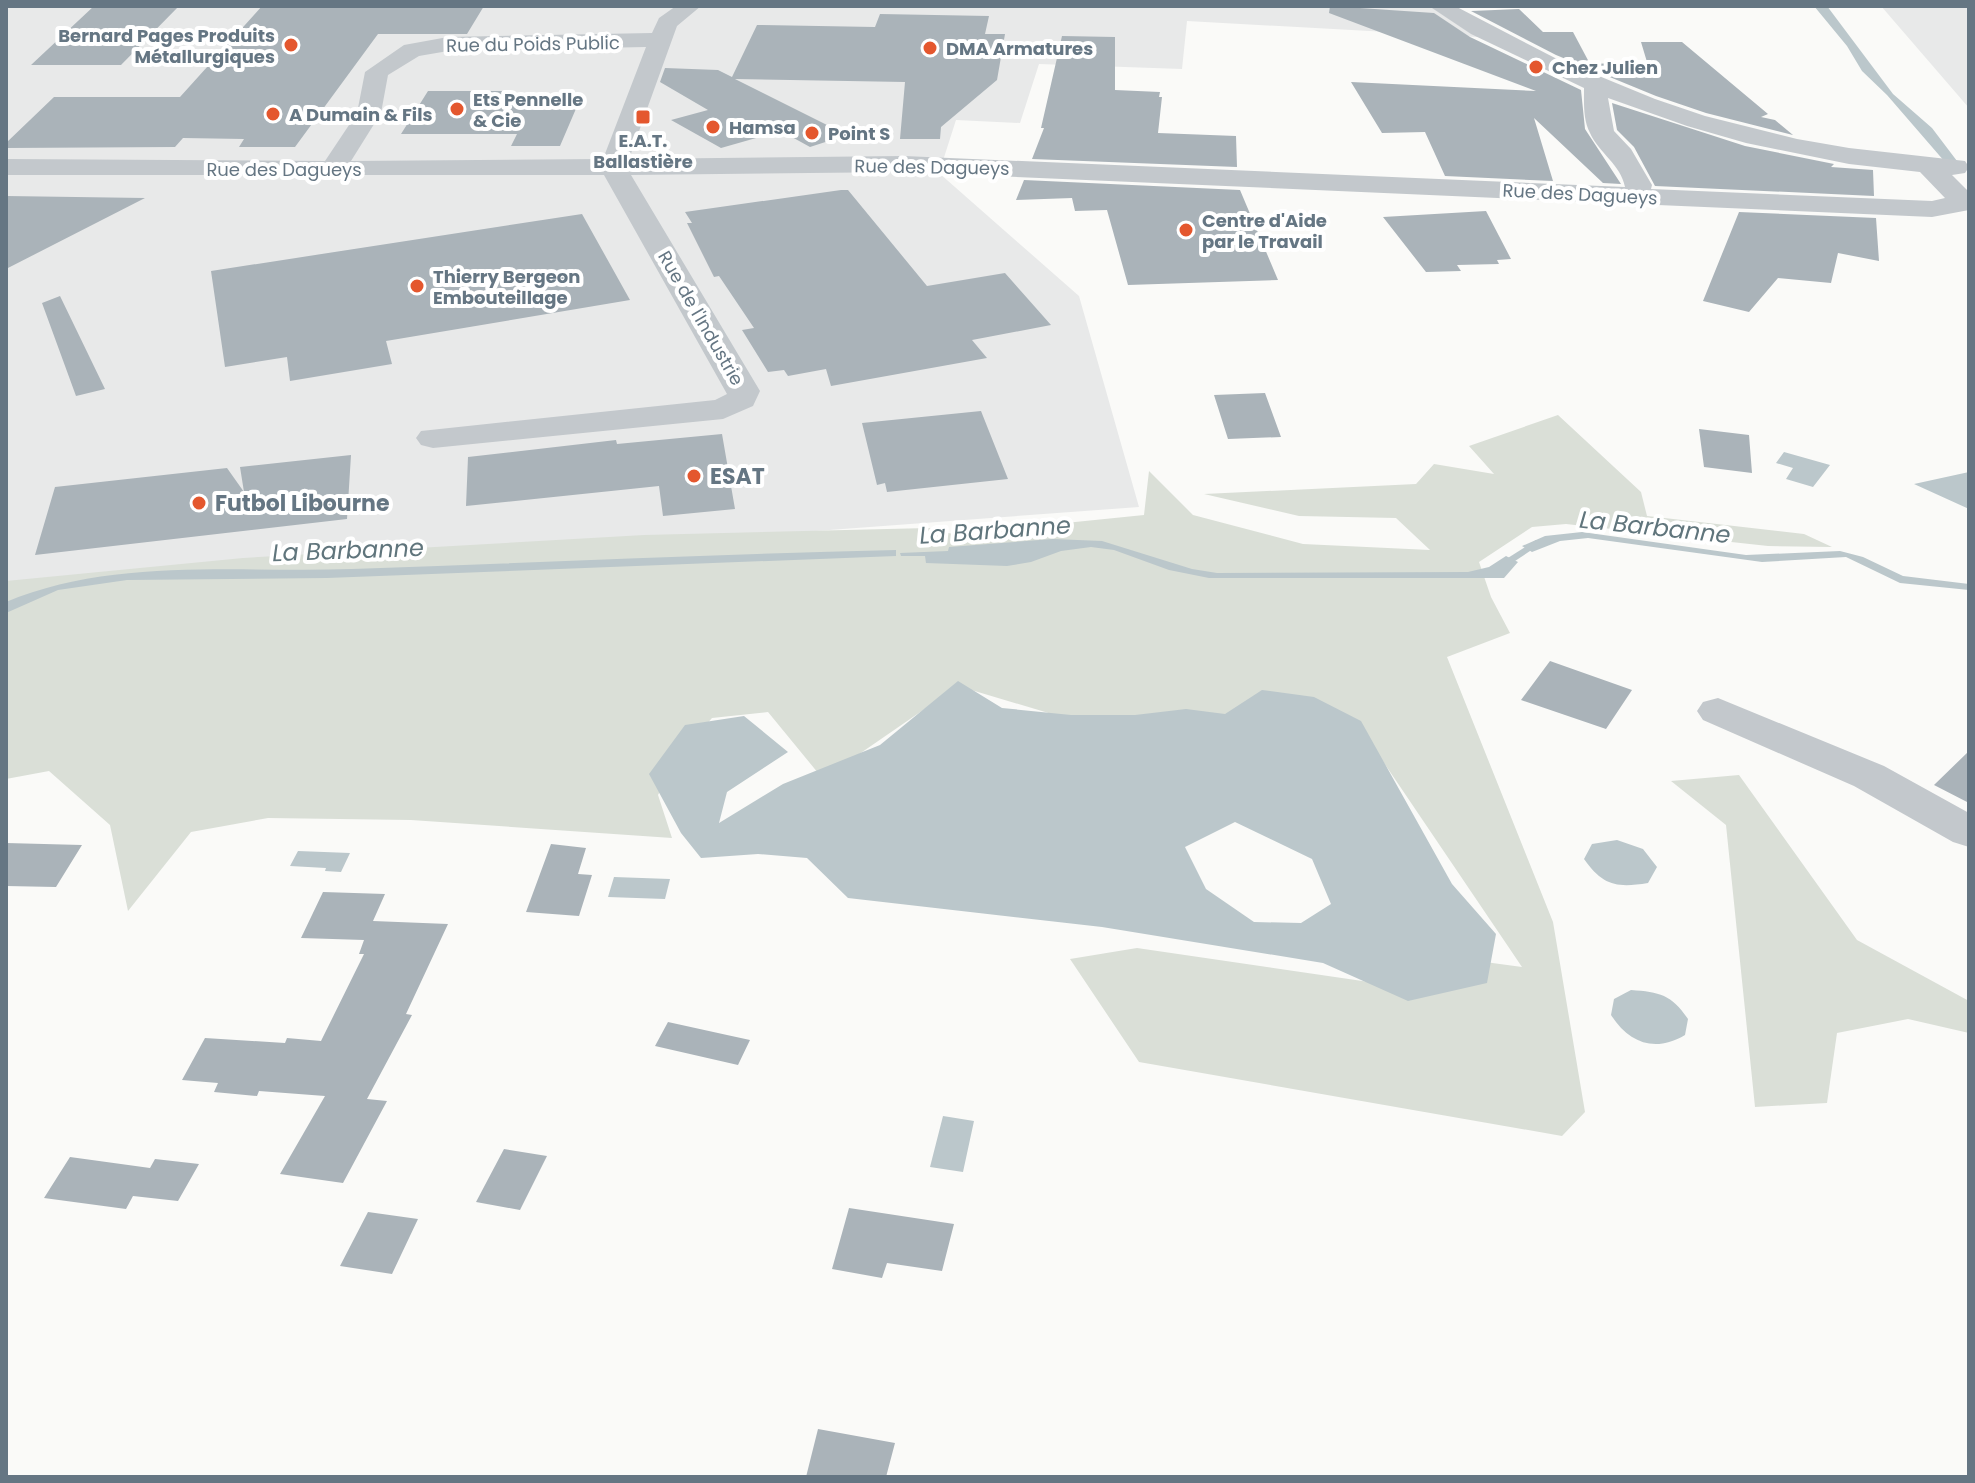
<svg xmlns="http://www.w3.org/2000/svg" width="1975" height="1483" font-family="Poppins,sans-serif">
<rect width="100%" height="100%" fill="#fafaf8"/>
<!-- built -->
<path fill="#e8e9e9" d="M6,6h1441l31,31 -291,-16 -5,48 -143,-5 -19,59 -64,-3 -17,53 140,123 60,211 -1133,84z
M1881,6h88v102z"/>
<!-- green -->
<path fill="#dadfd7" d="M1558,415l83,77 6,24 157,18 28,13 -64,-1 -202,-22 -34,3 -53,35 12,35 19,36 -63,24 106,265 32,190 -23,24 -423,-74 -69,-103 67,-11 239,35 35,-31 111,15 -144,-213 -256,-19 -164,-49 -135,93 -55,-67 -56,6 -36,42 -18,35 14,43 -261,-18 -143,-2 -77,14 -63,79 -18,-86 -61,-54 -43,8v-198l237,-23 401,-23 285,-7 39,10 58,-11 118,-12 5,-44 44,44 110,29 127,6 -34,-32 -97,-2 -95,-22 212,-10 18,-20 60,10 -25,-28z
M1739,775l118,165 112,61v32l-61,-14 -71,14 -10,70 -72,4 -29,-282 -55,-44z"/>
<!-- water -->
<path fill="#bbc7cb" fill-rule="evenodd" d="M1814,6h13l66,88 39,34 25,33 -12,1 -58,-67 -25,-24 -15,-25z
M1784,452l46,13 -17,22 -27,-8 7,-11 -17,-5z
M1969,472v37l-55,-25z
M1582,532l164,23 94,-4 23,6 40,19 66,8v6l-69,-7 -54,-26 -84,5 -174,-24 -28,3 -28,11 -10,-6 23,-10z
M1053,539l49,2 90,28 25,4 251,-1 21,-5 17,-11 12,6 -14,16h-295l-40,-8 -55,-20 -23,-3 -30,4 -30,11 -24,4 -81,-3 -1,-7h-24l-1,-3 48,-2 1,-4z
M896,550v6l-569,22 -200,2 -69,10 -52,23v-11c108,-45 232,-29 346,-33 182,-6 363,-15 544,-19z
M958,681l44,27 69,7h64l51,-6 39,5 37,-24 52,7 47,24 91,163 44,50 -9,49 -79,18 -85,-38 -221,-36 -254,-29 -41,-40 -49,-4 -57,4 -20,-25 -32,-59 36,-49 59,-9 44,36 -61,40 -8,31 64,-39 97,-39zM1235,822l77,37 19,45 -30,19 -47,-1 -48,-33 -21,-42z
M1617,840l26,9 14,18 -9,16c-31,5 -45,3 -64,-24l8,-15z
M298,851l52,2 -9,19 -16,-1 1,-3 -36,-2z
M614,877l56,2 -5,20 -57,-2z
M1631,990c29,2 41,5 57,29l-3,16c-30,18 -56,8 -74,-20l3,-16z
M943,1116l31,5 -11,51 -33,-5z"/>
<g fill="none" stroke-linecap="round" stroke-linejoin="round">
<!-- stream -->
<path fill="#bbc7cb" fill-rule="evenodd" d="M1536,540l3,1 1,2 -1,2 -33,22h-6l-1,-2 1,-2z"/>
</g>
<!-- building -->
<path fill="#aab3b9" d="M94,6h85l-58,59h-90z
M262,6h222l-17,28h-89l-83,113h-56l5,-8 -61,-1 -8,9 -169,1v-5l48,-46h126z
M1330,6l104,7 36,24 111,53 4,39 36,55 -18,-1 -69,-65 19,63 -108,-5 -20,-44 -43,1 -31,-51 185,9 -207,-78z
M1519,9l24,23h30l17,32 57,-2 -6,-20h41l86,72 -7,3 14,3 18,15 -87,-22 -50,-17 -100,-41 -85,-44z
M880,14l109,2 -4,18h20l-8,46 -56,47 -1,12h-40l5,-57 -170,-3 112,56 -37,12 -29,-16 -60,17 -50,-28 37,-10 -48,-28 5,-14 53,2 14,7 25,-52 118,2z
M1062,36l53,1v53l45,2 -1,5h3l-4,36 78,3 1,31 -205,-8 12,-31h-3z
M428,91h77l-3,6h79l-21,49h-49l6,-12h-116z
M1612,103l133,43 89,18 -3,3 42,3 1,26 -219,-10 -21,-39 -17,-17z
M1024,180l216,10 38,90 -150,5 -21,-75 -32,1 -3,-13 -56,2z
M841,190h7l79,96 78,-13 46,52 -79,15 15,18 -156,28 -5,-17 -38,7 -4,-6 -16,2 -26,-42 12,-2 -35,-52 -5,1 -27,-54h5l-7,-11z
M6,196l139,2 -139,71z
M1486,211l25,48 -14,1 2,4 -42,1 4,6 -35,1 -43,-55z
M1739,212l137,6 3,43 -41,-8 -7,30 -53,-5 -29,34 -46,-11z
M582,214l48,86 -244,41 6,23 -102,17 -3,-24 -62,10 -14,-96z
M60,296l45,93 -29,7 -34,-93z
M1265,393l16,44 -53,2 -14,-44z
M981,411l27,68 -121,13 -2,-9 -8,2 -15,-62z
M1699,429l50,6 3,38 -48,-6z
M722,434l13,75 -72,7 -4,-30 -193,20 2,-49 148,-17 1,4z
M351,455l-4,64 -312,36 20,-68 172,-19 17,24 -4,-25z
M1550,661l82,29 -26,39 -85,-29z
M1969,751v52l-35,-18z
M6,843l76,2 -26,42 -50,-1z
M551,844l35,4 -8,26 14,1 -13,41 -53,-4z
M323,892l62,2 -12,27 75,3 -42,90 6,1 -45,84 20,2 -44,82 -63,-9 45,-78 -66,-5 -2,5 -43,-4 4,-9 -36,-3 23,-42 80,5 2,-5 34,3 43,-87h-5l5,-14 -63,-2z
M668,1022l59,13 23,5 -12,25 -83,-19z
M504,1149l43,7 -27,54 -44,-8z
M70,1157l80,11 5,-9 44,5 -21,37 -45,-5 -7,13 -82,-11z
M849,1208l105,16 -12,47 -55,-8 -5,15 -50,-9z
M368,1212l50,7 -26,55 -52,-8z
M818,1429l77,14 -9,34h-80z"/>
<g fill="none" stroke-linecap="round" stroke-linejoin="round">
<!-- minor -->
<path fill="#c3c8cc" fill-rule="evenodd" d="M676,6h25l-24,20 -48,133 275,-3 721,31c-4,-22 -26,-34 -35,-54 -7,-13 -6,-30 -6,-45l-113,-54 -42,-28h26l100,52 100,41 50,17 92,23 52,9 116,13 4,6 -4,6 -13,2 17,17v18l-37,7 -1028,-45 -273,3 129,216 -7,15 -30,13 -290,29 -12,-3 -5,-7 5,-7 294,-31 12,-6 -123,-219h-598v-16l319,2 32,-48 8,-41 39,-27 44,-8 204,-4 7,-15zM646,47l-43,112 -252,2 30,-48 7,-38 31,-19 29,-5zM1608,98l79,28 59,17 103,21 71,8 25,26 -13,3 -281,-12 1,-4 -21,-36 -17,-18z
M1718,698l166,68 85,47v34l-16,-5 -99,-56 -151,-66 -6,-9 6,-9z"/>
</g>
<!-- markers -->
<g fill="#e4572e" stroke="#fff" stroke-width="3">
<circle cx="291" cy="45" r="8"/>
<circle cx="930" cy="48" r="8"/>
<circle cx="1536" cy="67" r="8"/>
<circle cx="457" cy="109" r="8"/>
<circle cx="273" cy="114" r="8"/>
<rect x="635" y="109" width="16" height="16" rx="4"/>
<circle cx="713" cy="127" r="8"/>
<circle cx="812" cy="133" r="8"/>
<circle cx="1186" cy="230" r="8"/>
<circle cx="417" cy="286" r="8"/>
<circle cx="694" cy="476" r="8"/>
<circle cx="199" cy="503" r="8"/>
</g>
<g text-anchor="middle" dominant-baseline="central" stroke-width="8" stroke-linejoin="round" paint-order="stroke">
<!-- far-poi labels -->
<g font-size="18" font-weight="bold" fill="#657683" stroke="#fff" text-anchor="start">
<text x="275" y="35" text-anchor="end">Bernard Pages Produits<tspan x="275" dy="21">Métallurgiques</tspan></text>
<text x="946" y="48">DMA Armatures</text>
<text x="1552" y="67">Chez Julien</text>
<text x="473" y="99">Ets Pennelle<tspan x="473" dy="21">&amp; Cie</tspan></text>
<text x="289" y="114">A Dumain &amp; Fils</text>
<text x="729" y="127">Hamsa</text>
<text x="828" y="133">Point S</text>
<text x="643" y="140" text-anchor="middle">E.A.T.<tspan x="643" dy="21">Ballastière</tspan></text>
<text x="1202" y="220">Centre d'Aide<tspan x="1202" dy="21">par le Travail</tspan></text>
<text x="433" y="276">Thierry Bergeon<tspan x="433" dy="21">Embouteillage</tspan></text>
</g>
<!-- far-street labels -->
<g font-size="18" fill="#657683" stroke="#fff">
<text transform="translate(533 44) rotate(-1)">Rue du Poids Public</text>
<text transform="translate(932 167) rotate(1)">Rue des Dagueys</text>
<text x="284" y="169">Rue des Dagueys</text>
<text transform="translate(1580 194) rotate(3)">Rue des Dagueys</text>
<text transform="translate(701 318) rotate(60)">Rue de l'Industrie</text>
</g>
<!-- poi labels -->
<g font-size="22" font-weight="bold" fill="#657683" stroke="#fff" text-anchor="start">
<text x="710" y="476">ESAT</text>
<text x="215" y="503">Futbol Libourne</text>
</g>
<!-- water labels -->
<g font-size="24" font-style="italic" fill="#60757c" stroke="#fff">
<text transform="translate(1655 527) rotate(6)">La Barbanne</text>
<text transform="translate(995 530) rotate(-4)">La Barbanne</text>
<text transform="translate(348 550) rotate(-2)">La Barbanne</text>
</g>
</g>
<!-- border -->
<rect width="1975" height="1483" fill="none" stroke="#657683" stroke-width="16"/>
</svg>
